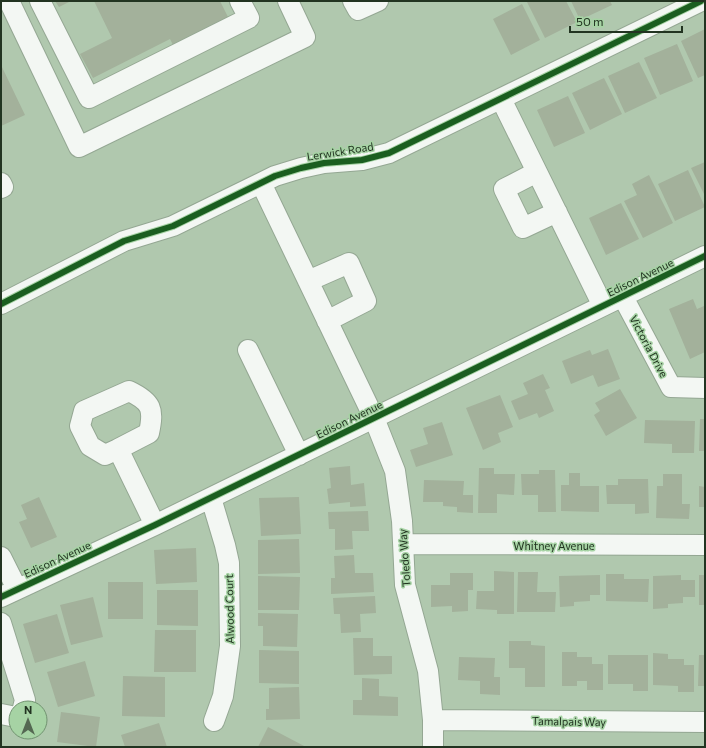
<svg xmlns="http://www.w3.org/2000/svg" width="706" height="748" font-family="Commissioner,sans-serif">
<rect width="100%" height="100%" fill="#b0c8ae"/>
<!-- building -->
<path fill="#a3b19b" d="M55,1h16l-12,6z
M94,1h126l9,18 -55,28 -4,-8 -77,39 -13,-24 32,-16z
M529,1h37l11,21 -32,16 -18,-36z
M571,1h39l2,4 -32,15z
M522,4l18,36 -29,15 -18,-36z
M705,29v46l-7,3 -17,-37z
M677,44l16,37 -33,14 -16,-37z
M639,62l18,36 -32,15 -17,-37z
M1,65l24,50 -24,11z
M604,78l18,36 -32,16 -18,-37z
M568,96l17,37 -31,14 -17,-37z
M705,162v34l-14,-28z
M688,170l17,37 -30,14 -17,-37z
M649,175l24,48 -30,15 -19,-37 13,-6 -5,-11z
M621,203l18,36 -33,16 -17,-37z
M693,299l4,10 7,-3 1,3v43l-15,7 -21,-50z
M608,349l12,30 -22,8 -5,-12 -22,9 -9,-23 28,-11 2,5z
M543,374l7,14 -5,2 9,21 -15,7 -2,-5 -18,7 -8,-19 17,-7 -5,-11z
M620,389l17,29 -31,18 -12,-21 6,-4 -5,-8z
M500,395l13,32 -15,6 3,9 -18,8 -17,-42z
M700,419h5v32h-6z
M645,420l50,1 -1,32h-22v-9l-28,-1z
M442,422l11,33 -37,12 -6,-17 18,-6 -5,-16z
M350,466l1,19 13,-2 2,23 -16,1v-5l-21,2 -2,-15 4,-1 -2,-20z
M479,468h15v6h21l-1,21 -17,-1v19h-19z
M539,470h16l1,42h-18v-17h-16l-1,-21h18z
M569,473h11v13h19v26l-38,-1v-26h8z
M663,474h19v30h8l-1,15 -33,-1 1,-32h6z
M618,479h30l1,34 -14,1v-10h-28l-1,-19h12z
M424,480l40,1 -1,14h10v18l-16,-1v-5l-14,-1v-4h-20z
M699,486l6,1v20h-6z
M39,497l18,40 -26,11 -12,-26 8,-3 -6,-14z
M299,497l2,37 -40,2 -2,-38z
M368,511l1,20h-17l1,18 -18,1v-21h-6l-1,-17z
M299,539l1,34 -42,1v-34z
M196,548l1,34 -41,2 -2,-34z
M354,555l1,18h18l1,19 -43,2v-16h4l-1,-22z
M494,571l20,1v42h-17v-4l-21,-1 1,-18h17z
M518,572h20l-1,20h19l-1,20h-38z
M450,573h23v17h-5v21l-16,1v-6l-21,1v-22h19z
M606,574h18v5h25l-1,23 -42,-1z
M600,575v20h-10v6l-16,1v4l-14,1 -1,-31z
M681,575v5h14v17h-12v6l-15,1v4l-15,1v-33z
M699,575h6v30h-6z
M258,576l42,1 -1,33h-41z
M108,582h35v37h-35z
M157,590h41v36l-41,-1z
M375,596l1,17 -16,1 1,18 -20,1 -1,-19h-6l-1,-16z
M93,597l10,40 -32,8 -11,-40z
M258,613l40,1 -1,33 -34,-1v-20h-5z
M57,614l12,39 -34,10 -12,-39z
M155,630h41v42h-42z
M353,638h20v18h19v18l-38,1z
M509,641h22v4l14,1v41h-20v-19h-16z
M259,650l40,1v33l-40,-1z
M562,652h15v5h15v7h11v26h-16v-9h-10v5h-15z
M653,653l15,1v5h16v6h10v27h-16v-6l-25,-1z
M608,655h40v36h-15v-7h-25z
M699,655h6v31h-7z
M459,657l36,1 -1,19h6v18l-20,-1v-13l-22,-1z
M85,661l10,35 -37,11 -11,-35z
M123,676l42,1v40l-43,-1z
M362,678l17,1v17l19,1v19l-45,-1v-15h9z
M299,687l1,32 -34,1v-11h3v-21z
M61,712l39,5 -4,30 -39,-5z
M159,723l8,24h-42l-4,-12z
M268,727l38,20h-48z"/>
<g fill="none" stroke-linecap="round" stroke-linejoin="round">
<defs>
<path id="minor" d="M9,1l70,146 226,-110 -17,-36
M40,1l49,97 160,-80 -9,-17
M353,1l5,9 20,-9
M501,99l102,207
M537,172l-33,17 19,39 34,-16
M1,183l2,4 -2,1
M261,183l113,235 21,53 7,50 3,64 23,86 5,49v27
M308,281l41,-18 17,38 -39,20
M623,297l48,90 34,1
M1,304l123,-63 49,-15 102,-50 26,-8 23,-5 38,-3 27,-7 312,-152
M248,350l51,105
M118,449l-13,6 -15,-9 -10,-20 4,-15 45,-20c23,11 25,18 20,42l-31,16 37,76
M211,498l14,47 4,18 1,83 -7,50 -9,25
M404,544l301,1
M1,557l16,32
M1,597l154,-72 550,-269
M1,623l24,77 -2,8
M1,714l15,3
M433,720l272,2"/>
</defs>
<!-- minor casing -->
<use href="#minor" stroke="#94a793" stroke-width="22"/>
<!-- minor -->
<use href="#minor" stroke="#f3f7f3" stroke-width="20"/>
<defs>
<path id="cycleway" d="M1,304l123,-63 49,-15 102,-50 26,-8 23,-5 38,-3 27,-7 312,-152
M1,597l154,-72 550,-269"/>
</defs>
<!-- cycleway casing -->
<use href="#cycleway" stroke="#a6d3a4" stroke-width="8"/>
<!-- cycleway -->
<use href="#cycleway" stroke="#1b5e20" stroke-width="6"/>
</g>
<g text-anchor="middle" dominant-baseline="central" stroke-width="3" stroke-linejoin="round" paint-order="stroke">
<!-- street labels -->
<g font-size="11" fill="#223421" stroke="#a6d3a4">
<text transform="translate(340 151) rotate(-9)">Lerwick Road</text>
<text transform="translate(640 277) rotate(-26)">Edison Avenue</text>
<text transform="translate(649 346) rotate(62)">Victoria Drive</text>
<text transform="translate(349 419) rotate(-26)">Edison Avenue</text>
<text x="554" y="545">Whitney Avenue</text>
<text transform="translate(404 558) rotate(-94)">Toledo Way</text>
<text transform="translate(57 559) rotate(-25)">Edison Avenue</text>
<text transform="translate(229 609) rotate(-91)">Alwood Court</text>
<text transform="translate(569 721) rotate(1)">Tamalpais Way</text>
</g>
</g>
<!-- border -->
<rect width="706" height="748" fill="none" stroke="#223421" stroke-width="4"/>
<!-- north arrow -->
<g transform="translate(28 720)"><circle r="19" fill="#a6d3a4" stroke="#719370"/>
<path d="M0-3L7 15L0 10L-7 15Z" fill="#546852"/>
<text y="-6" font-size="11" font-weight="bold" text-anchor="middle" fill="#223421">N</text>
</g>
<!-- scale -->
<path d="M570 26v6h112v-6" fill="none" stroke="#223421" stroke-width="2"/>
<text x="576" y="26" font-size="12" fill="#223421" stroke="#a6d3a4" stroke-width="3" paint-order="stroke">50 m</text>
</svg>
